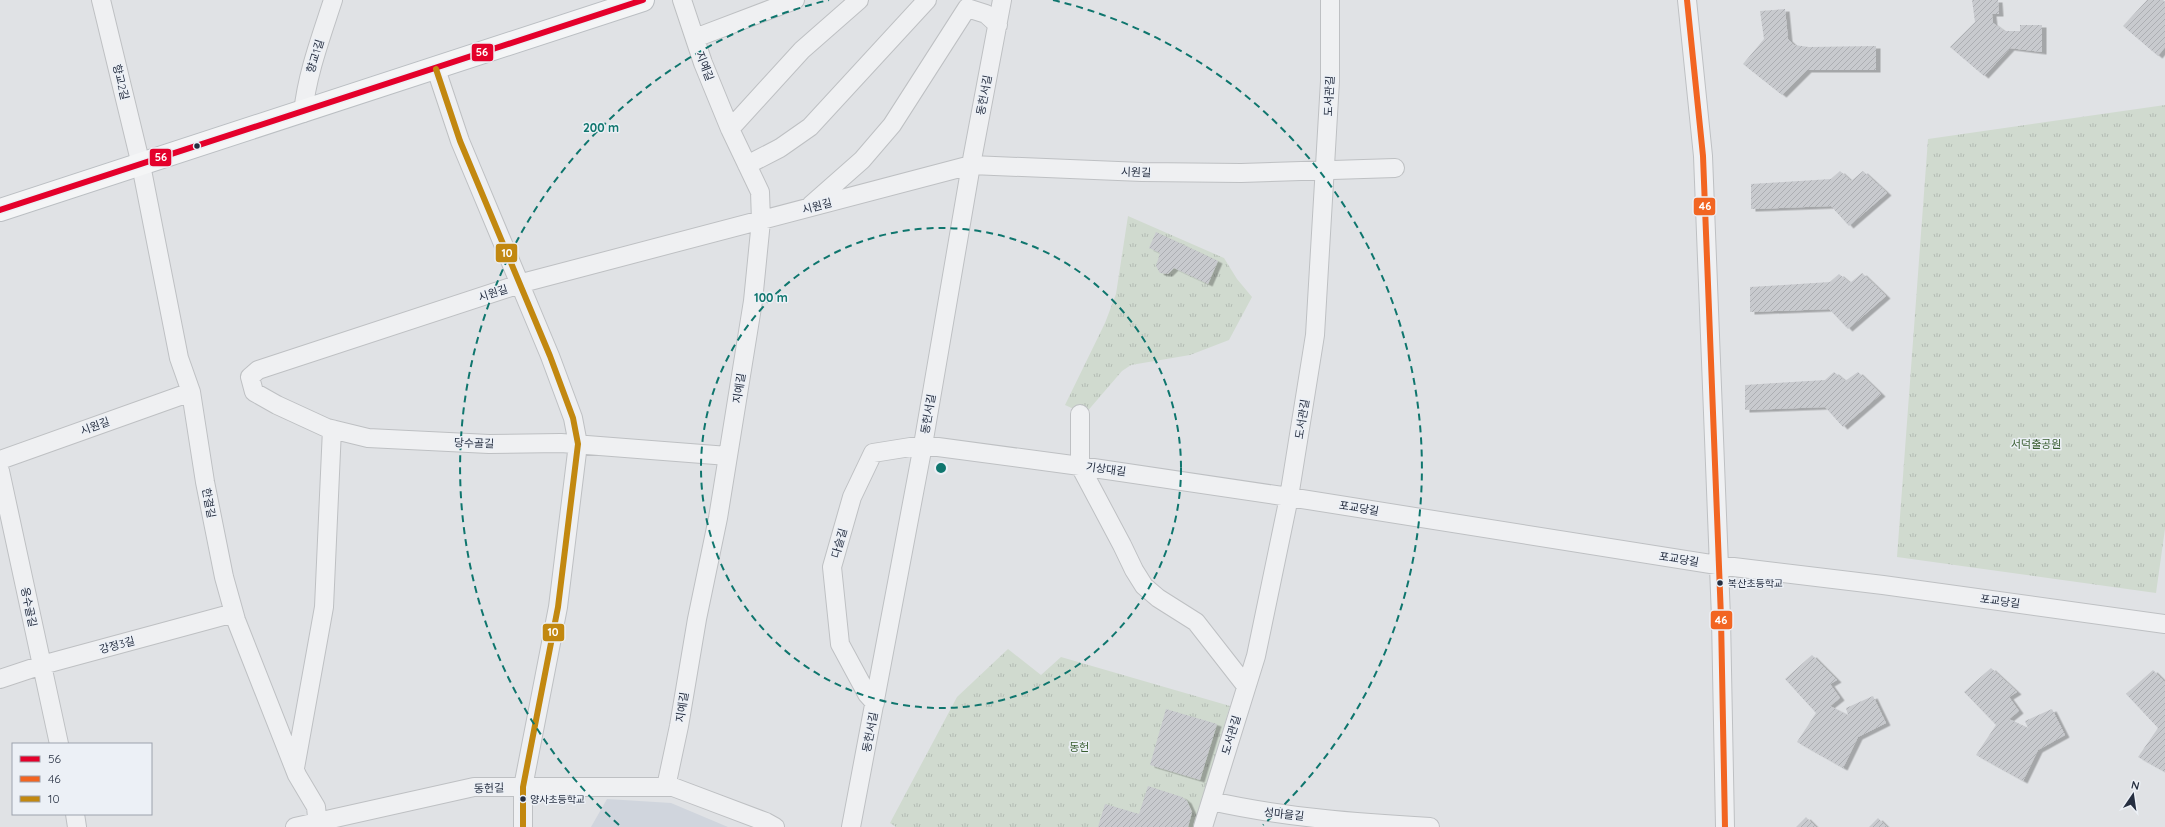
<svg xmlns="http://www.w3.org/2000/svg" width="2165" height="827" font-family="Quicksand,'Noto Sans KR',sans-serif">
<defs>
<pattern id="park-tufts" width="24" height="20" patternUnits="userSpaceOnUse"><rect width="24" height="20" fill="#d0dacf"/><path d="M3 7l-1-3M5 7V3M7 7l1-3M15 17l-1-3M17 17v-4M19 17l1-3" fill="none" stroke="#b2bbb3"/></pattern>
<pattern id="building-hatch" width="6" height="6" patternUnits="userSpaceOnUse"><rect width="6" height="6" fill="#c8cace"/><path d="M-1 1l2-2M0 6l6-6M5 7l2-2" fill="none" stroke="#acaeb2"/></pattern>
<filter id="shadow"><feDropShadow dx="4.5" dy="2.5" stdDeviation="0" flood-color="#0004"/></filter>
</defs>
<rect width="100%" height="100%" fill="#e0e2e5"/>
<!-- built -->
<path fill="#d0d5dd" d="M607,799l64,4 57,24h-137z"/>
<!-- park -->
<path fill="url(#park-tufts)" d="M2165,105v424l-9,64 -259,-36 31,-418z
M1128,216l96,42 13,21 15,18 -23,43 -39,15 -59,10 -9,6 -37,43 -20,-9 40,-82 11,-29z
M1008,649l33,26 20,-18 169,49 -36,121h-298l-6,-4 67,-126z"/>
<!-- building -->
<path fill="url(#building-hatch)" filter="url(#shadow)" d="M1972,0h26l1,14h-7l1,9 11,8h16v-6h22v27l-32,-4 -26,28 -34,-29 25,-25z
M2147,0h16l2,2v45l-7,9 -35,-30z
M1785,9l3,30 6,6 15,2 67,-1v24h-69l-25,25 -39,-31 21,-25 -4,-28z
M1840,171l11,10 12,-10 24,22 -38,33 -18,-20 -80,3v-25l80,-5z
M1156,232l62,29 -10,23 -34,-16 -6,6 -8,-1 -4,-7 4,-13 -11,-5z
M1862,273l24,23 -38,33 -19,-20 -79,3v-25l80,-5 9,-8 11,9z
M1834,372l11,9 13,-9 23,22 -38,33 -18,-20 -80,3v-25l80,-5z
M1812,655l25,25 -7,4 10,14 -10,8 18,9 -2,-7 27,-12 13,27 -28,14 -15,31 -46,-26 19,-29 -31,-34z
M1991,668l26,24 -8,5 10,14 -10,8 19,9 -3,-7 27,-12 13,26 -27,15 -15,31 -47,-26 20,-30 -32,-33z
M2153,670l12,12v90l-27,-15 20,-29 -32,-34z
M1166,709l51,15 -17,56 -50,-15z
M1148,786l34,11 5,4 5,11 -4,15h-90l7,-23 34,10z
M1806,817l10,10h-20z
M1878,818l9,9h-18z"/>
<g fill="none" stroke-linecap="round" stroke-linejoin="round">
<defs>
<path id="minor" d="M101,0l40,165 38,193 12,34 14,90 19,95 12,43 61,155 19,32 2,20
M1687,0l16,156 18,462 4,209
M695,38l100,-38
M436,69l24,72 90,215 23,62 5,26 -20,163 -35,180v40
M303,113c4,-39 18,-76 30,-113
M730,129l72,-79 57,-50
M747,165l33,-17 30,-21 117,-127
M811,205l51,-45 30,-35 75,-117 19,6 12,11
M1080,414v52l42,79 12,25 10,16 14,12 38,24 50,64
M728,456l-167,-13 -72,1 -121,-6 -41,-10 -50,-23 -23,-13 -4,-15 8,-7 268,-88 445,-117 171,7 99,1 154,-5
M0,460l191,-68
M0,471l59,273
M0,679l42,-14 192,-52
M875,703l-8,-9 -27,-50 -8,-77 20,-70 21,-44 50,-8 157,21 209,31 428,68 166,20 282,39
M295,768l29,-161 8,-178
M666,787l13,-61 18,-107 21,-101 35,-217 8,-80 -1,-29 -30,-63 -27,-66 -21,-63
M1211,801c71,16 146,22 219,26
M75,814l2,13
M295,827l179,-40h199l93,35 9,5
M851,827l72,-382 48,-280 31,-165
M1203,827l53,-171 33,-159 26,-162 15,-254v-81"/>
<path id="primary" d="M0,210l643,-210"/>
</defs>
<!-- minor casing -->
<use href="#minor" stroke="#bec0c3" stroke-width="20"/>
<!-- primary casing -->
<use href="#primary" stroke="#bbbfc3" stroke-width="24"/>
<!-- minor -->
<use href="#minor" stroke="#eff0f2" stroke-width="18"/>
<!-- primary -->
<use href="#primary" stroke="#f4f5f6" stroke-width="22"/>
<defs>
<path id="bus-1" d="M0,210l643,-210"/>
<path id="bus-2" d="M1687,0l16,156 18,462 4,209"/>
<path id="bus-3" d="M436,69l24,72 90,215 23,62 5,26 -20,163 -35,180v40"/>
</defs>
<!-- bus-1 casing -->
<use href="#bus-1" stroke="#ecf0f6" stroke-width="9"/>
<!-- bus-2 casing -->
<use href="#bus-2" stroke="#ecf0f6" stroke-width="9"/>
<!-- bus-3 casing -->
<use href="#bus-3" stroke="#ecf0f6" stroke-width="9"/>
<!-- bus-1 -->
<use href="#bus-1" stroke="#e4002b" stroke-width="6"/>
<!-- bus-2 -->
<use href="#bus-2" stroke="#f26522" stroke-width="6"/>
<!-- bus-3 -->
<use href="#bus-3" stroke="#c28810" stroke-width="6"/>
</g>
<!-- distance rings -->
<g fill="none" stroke="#0f766e" stroke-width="2" stroke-dasharray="7 5">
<circle cx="941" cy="468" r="240"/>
<path d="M619 825A481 481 0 0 1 829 0M1053 0A481 481 0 0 1 1263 825"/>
</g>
<!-- markers -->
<g fill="#252e40" stroke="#ecf0f6" stroke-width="1.5">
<circle cx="197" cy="146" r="3.5"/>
<circle cx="1720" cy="583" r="3.5"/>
<circle cx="523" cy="799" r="3.5"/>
</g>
<g text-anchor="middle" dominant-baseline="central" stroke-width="3" stroke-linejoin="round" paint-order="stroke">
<!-- bus labels -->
<g font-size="10" fill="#252e40" stroke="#ecf0f6" text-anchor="start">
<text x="1728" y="583">복산초등학교</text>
<text x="530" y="799">양사초등학교</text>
</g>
<!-- street labels -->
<g font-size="11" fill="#252e40" stroke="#ecf0f6">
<text transform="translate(315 56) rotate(-73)">향교1길</text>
<text transform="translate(705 66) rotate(69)">지예길</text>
<text transform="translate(121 82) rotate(76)">향교2길</text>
<text transform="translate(984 95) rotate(-79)">동헌서길</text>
<text transform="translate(1329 96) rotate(-87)">도서관길</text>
<text transform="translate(1136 172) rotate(2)">시원길</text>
<text transform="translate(817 206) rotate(-15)">시원길</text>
<text transform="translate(493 293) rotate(-18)">시원길</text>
<text transform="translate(739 388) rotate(-81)">지예길</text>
<text transform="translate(928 414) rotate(-80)">동헌서길</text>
<text transform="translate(1302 419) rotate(-81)">도서관길</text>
<text transform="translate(95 426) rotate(-20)">시원길</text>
<text transform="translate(474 443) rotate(2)">당수골길</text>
<text transform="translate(1106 469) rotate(8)">기상대길</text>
<text transform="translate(209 503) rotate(79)">한결길</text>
<text transform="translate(1359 508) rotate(9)">포교당길</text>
<text transform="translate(839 543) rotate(-74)">다슬길</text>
<text transform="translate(1679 559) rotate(9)">포교당길</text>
<text transform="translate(2000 601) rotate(8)">포교당길</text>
<text transform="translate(29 607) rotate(78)">옹수골길</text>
<text transform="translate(117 645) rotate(-15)">강정3길</text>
<text transform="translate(682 707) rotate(-81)">지예길</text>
<text transform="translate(870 732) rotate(-79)">동헌서길</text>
<text transform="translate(1231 735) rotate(-73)">도서관길</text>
<text transform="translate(489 788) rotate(-2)">동헌길</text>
<text transform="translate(1284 814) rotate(6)">성마을길</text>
</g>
<!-- park labels -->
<g font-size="11" fill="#385d31" stroke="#ecf0f6">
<text x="2036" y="444">서덕출공원</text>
<text x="1079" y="747">동헌</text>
</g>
</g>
<circle cx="941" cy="468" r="6" fill="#0f766e" stroke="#ecf0f6" stroke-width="2"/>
<g font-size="12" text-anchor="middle" font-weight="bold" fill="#0f766e" stroke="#ecf0f6" stroke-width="3" stroke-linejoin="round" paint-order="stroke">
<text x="601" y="132">200 m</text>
<text x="771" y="302">100 m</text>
</g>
<g stroke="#ecf0f6" stroke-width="1.5">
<rect x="471" y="43" width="23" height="19" rx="4" fill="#e4002b"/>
<rect x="149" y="148" width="23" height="19" rx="4" fill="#e4002b"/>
<rect x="1693" y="197" width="23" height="19" rx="4" fill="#f26522"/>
<rect x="495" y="243" width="23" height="20" rx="4" fill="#c28810"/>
<rect x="1710" y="610" width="23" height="20" rx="4" fill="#f26522"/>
<rect x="542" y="623" width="23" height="19" rx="4" fill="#c28810"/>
</g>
<g font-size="11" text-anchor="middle" font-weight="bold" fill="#fff">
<text x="482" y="56">56</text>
<text x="161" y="161">56</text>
<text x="1705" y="210">46</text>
<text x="507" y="257">10</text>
<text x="1721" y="624">46</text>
<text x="553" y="636">10</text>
</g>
<!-- legend -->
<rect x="12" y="743" width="140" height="72" fill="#ecf0f6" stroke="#9ca2ad"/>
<rect x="20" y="756" width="20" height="6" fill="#e4002b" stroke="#9ca2ad"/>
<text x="48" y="763" font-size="12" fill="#252e40">56</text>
<rect x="20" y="776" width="20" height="6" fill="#f26522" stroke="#9ca2ad"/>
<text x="48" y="783" font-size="12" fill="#252e40">46</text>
<rect x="20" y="796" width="20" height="6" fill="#c28810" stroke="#9ca2ad"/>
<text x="48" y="803" font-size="12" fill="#252e40">10</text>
<!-- north arrow -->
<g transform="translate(2133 795) rotate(13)" stroke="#ecf0f6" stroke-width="3" paint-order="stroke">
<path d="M0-3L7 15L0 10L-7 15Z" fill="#252e40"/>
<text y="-6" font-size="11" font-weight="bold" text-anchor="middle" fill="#252e40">N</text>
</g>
</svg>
